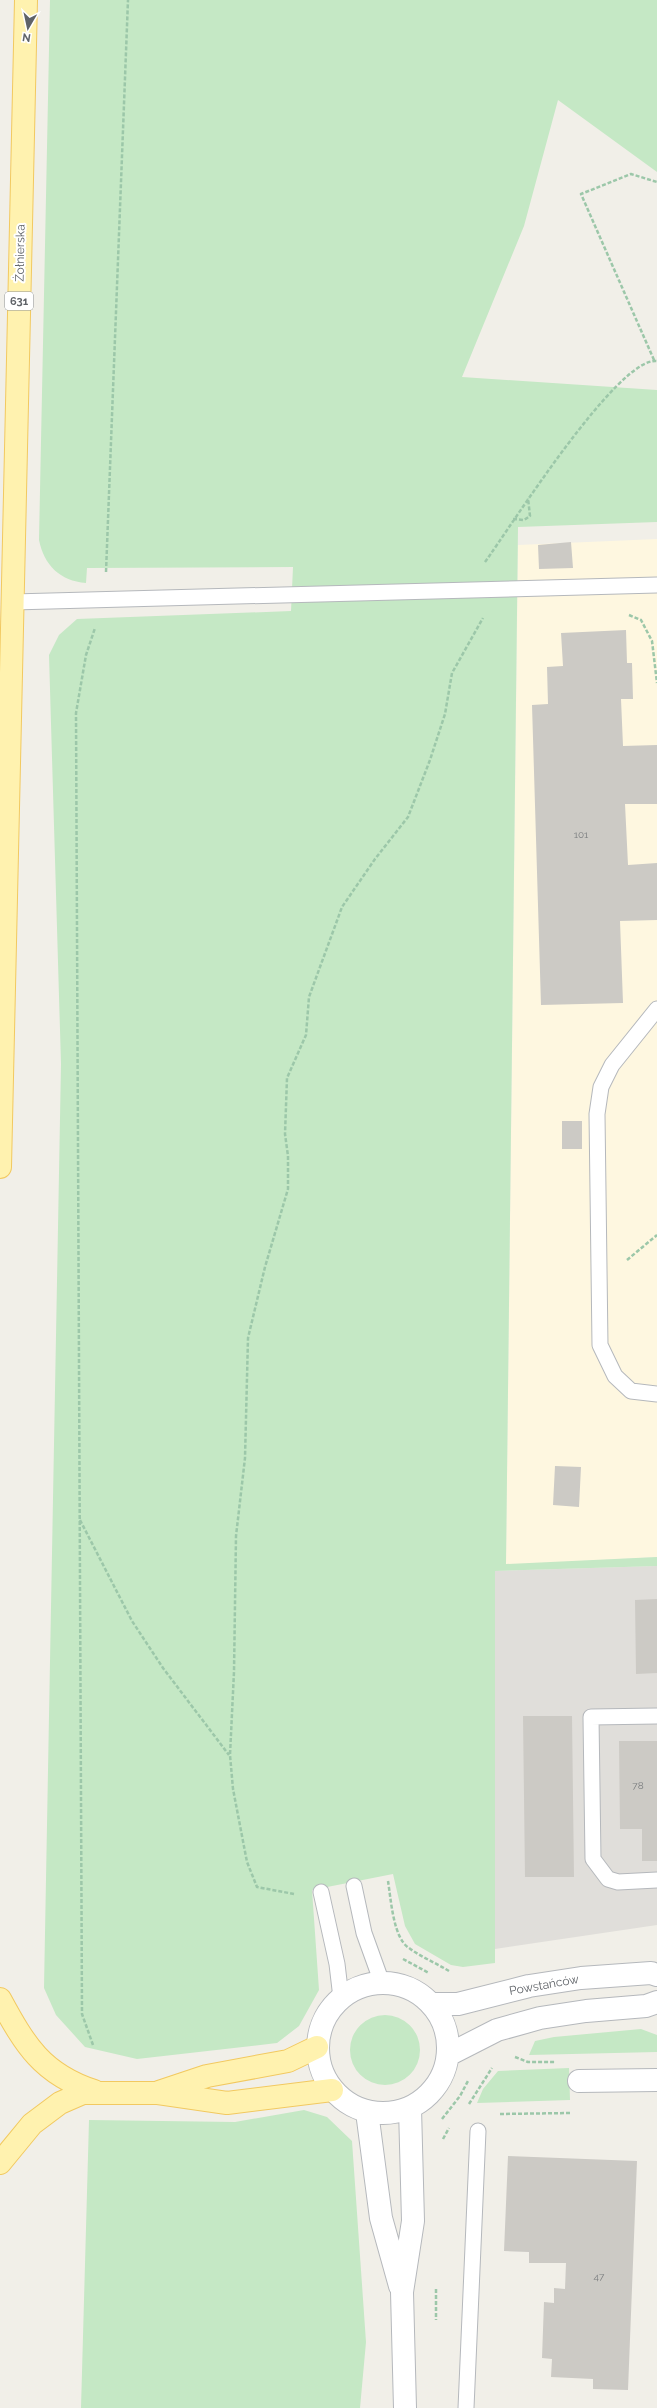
<svg xmlns="http://www.w3.org/2000/svg" width="657" height="2408" font-family="Raleway,sans-serif">
<rect width="100%" height="100%" fill="#f1efe8"/>
<!-- commercial -->
<path fill="#fef7e0" d="M657,539v1018l-151,8 12,-1020z"/>
<!-- industrial -->
<path fill="#e0deda" d="M657,1566v359l-162,24v-378z"/>
<!-- green -->
<path fill="#c5e8c5" d="M50,0h607v172l-99,-72 -34,126 -62,151 195,13v132l-139,5 -12,1037 151,-7v9l-162,5v392l-32,4 -12,-2 -36,-21 -10,-18 -12,-52 -81,16 7,100 -20,36 -22,17 -140,16 -52,-12 -29,-32 -12,-27 17,-924 -12,-409 10,-20 18,-16 214,-8 2,-44 -206,1 -1,15c-26,-2 -42,-18 -47,-43z
M350 2050a35 35 0 1 1 70 0a35 35 0 1 1-70 0Z
M641,2029l16,6v17l-128,3 6,-14 19,-4z
M569,2068l1,32 -93,3 6,-14 15,-18z
M304,2110l23,7 25,24 14,201 -6,66h-279l8,-288 146,2z"/>
<!-- building -->
<path fill="#cccac5" d="M571,542l2,26 -34,1 -1,-24z
M626,630l1,33h5l1,36h-12l2,47 34,-1v59h-32l3,61 29,-2v57l-37,1 3,82 -82,2 -9,-300 16,-1 -1,-37 16,-1 -2,-33z
M562,1121h20v28h-20z
M555,1466l26,1 -2,40 -26,-2z
M657,1599v74l-21,1 -1,-74z
M523,1716h49l2,161h-49z
M619,1741h38v120h-15v-32h-22z
M508,2156l129,5 -9,229 -35,-1v-10l-42,-2 1,-18 -10,-1 2,-56 10,1v-15l11,1 1,-26h-37v-11l-25,-1z"/>
<g fill="none" stroke-linecap="round" stroke-linejoin="round">
<defs>
<path id="service" d="M13,602l644,-17
M657,1009l-45,56 -11,22 -4,27 3,231 15,31 16,15 26,3
M657,1716l-66,1 2,142 15,20 10,3 39,-2
M354,1886l10,47 18,50
M321,1892l16,72 4,34
M466,2408l12,-277"/>
<path id="minor" d="M579,2081l78,-1"/>
<path id="tertiary" d="M318 2048a65 65 0 1 1 130 0a65 65 0 1 1-130 0Z
M432,2004h26l71,-18 52,-8 70,-5 6,2
M448,2055l49,-25 43,-12 46,-7 60,-5 11,-4
M367,2112l14,106 19,68
M405,2408l-3,-116 11,-71 -3,-113"/>
<path id="primary" d="M0,1167l26,-1167
M0,1999c25,46 42,75 94,92
M159,2092l48,-16 81,-15 29,-14
M0,2163l32,-39 28,-21 23,-10h75l69,10 105,-13"/>
</defs>
<!-- service casing -->
<use href="#service" stroke="#b5b8bc" stroke-width="17"/>
<!-- minor casing -->
<use href="#minor" stroke="#b5b8bc" stroke-width="24"/>
<!-- tertiary casing -->
<use href="#tertiary" stroke="#b5b8bc" stroke-width="24"/>
<!-- primary casing -->
<use href="#primary" stroke="#f2c960" stroke-width="24"/>
<!-- path -->
<path stroke="#9cc7a9" stroke-width="2.5" stroke-dasharray="4 2" stroke-linecap="butt" d="M654,360l-73,-166 50,-20 26,8
M513,519l11,1 6,-4 -2,-18
M485,562c25,-34 133,-206 172,-201
M106,572l22,-572
M629,615l12,5 11,21 5,42
M627,1260l30,-25
M80,1520l52,101 31,47 66,87
M388,1881c3,18 5,57 21,67 12,9 27,15 40,23
M294,1894l-37,-7 -10,-25 -14,-73 -3,-34 4,-83 2,-136 9,-78 3,-120 17,-71 23,-78v-33l-3,-22 2,-56 19,-43 3,-38 33,-90 33,-48 33,-42 22,-57 15,-46 7,-41 31,-55
M403,1959l26,14
M93,2045l-11,-31 -6,-1301 10,-58 9,-27
M515,2057l13,5h27
M469,2104l23,-36
M500,2114l71,-1
M442,2119l18,-23 8,-15
M443,2139l6,-11
M436,2289v31"/>
<!-- service -->
<use href="#service" stroke="#fff" stroke-width="15"/>
<!-- minor -->
<use href="#minor" stroke="#fff" stroke-width="22"/>
<!-- tertiary -->
<use href="#tertiary" stroke="#fff" stroke-width="22"/>
<!-- primary -->
<use href="#primary" stroke="#fff2af" stroke-width="22"/>
</g>
<g text-anchor="middle" dominant-baseline="central" stroke-width="4" stroke-linejoin="round" paint-order="stroke">
<!-- number labels -->
<g font-size="10" fill="#7a7d7f">
<text x="581" y="834">101</text>
<text x="638" y="1785">78</text>
<text x="599" y="2276">47</text>
</g>
<!-- shield labels -->
<rect fill="#fff" stroke="#8f9295" stroke-width="1" x="5" y="292" width="28" height="18" rx="3"/>
<g font-size="11" font-weight="bold" fill="#5f6368">
<text x="19" y="301">631</text>
</g>
<!-- street labels -->
<g font-size="12" fill="#5f6368" stroke="#fff">
<text transform="translate(20 253) rotate(-89)">Żołnierska</text>
<text transform="translate(544 1985) rotate(-10)">Powstańców</text>
</g>
</g>
<!-- north arrow -->
<g transform="translate(28 28) rotate(189)" stroke="#ffffff" stroke-width="3" paint-order="stroke">
<path d="M0-3L7 15L0 10L-7 15Z" fill="#5f6368"/>
<text y="-6" font-size="11" font-weight="bold" text-anchor="middle" fill="#5f6368">N</text>
</g>
</svg>
